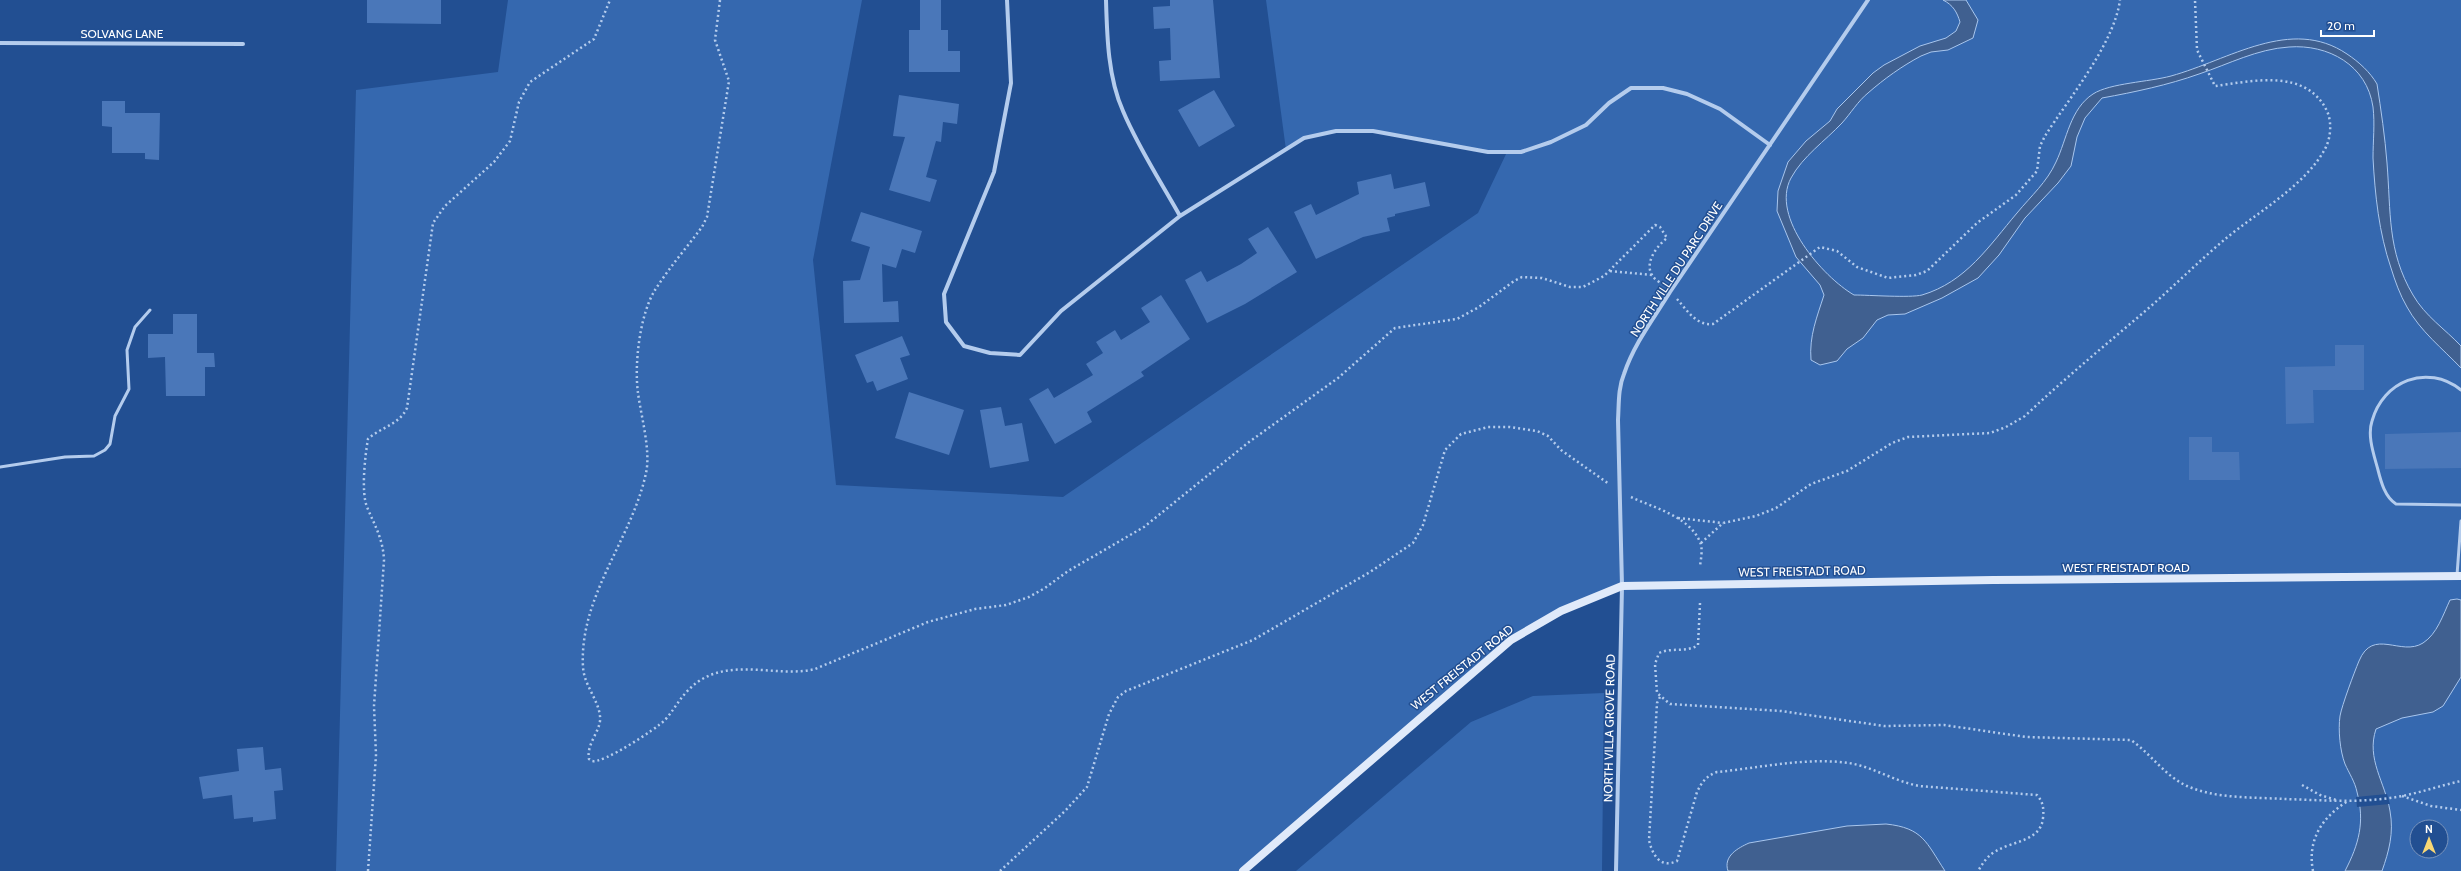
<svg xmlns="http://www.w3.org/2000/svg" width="2461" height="871" font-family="Cabin,sans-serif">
<rect width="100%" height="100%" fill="#224f92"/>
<!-- green -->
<path fill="#3568af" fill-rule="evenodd" d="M508,0h354l-49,260 23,225 227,12 415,-284 29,-61h-19c-52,-10 -133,-34 -184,-14 -6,3 -12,8 -18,12l-20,-150h1195v871h-845l5,-285 -110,54 -268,231h-907l20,-781 142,-18zM2417,827h24v24h-24z
M1604,693l-2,178h-306l175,-149 62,-26z"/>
<!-- water -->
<path fill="#406090" stroke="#a8c6ee" d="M1943,0h23l12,20 -5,18 -25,12 -17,2 -10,4c-19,10 -37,23 -53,37 -10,8 -17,20 -26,30 -17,18 -39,33 -51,55 -21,39 32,99 63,117 15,0 56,3 68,0 44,-13 67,-49 95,-82 14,-17 30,-31 39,-51 11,-23 14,-53 37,-68 17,-11 56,-12 78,-18 58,-16 120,-60 176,-22 12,8 23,18 30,30 4,26 8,53 10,79 4,49 0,88 26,132 12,21 32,34 48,51v22c-18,-19 -41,-37 -54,-61 -7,-12 -12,-26 -16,-39 -12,-35 -16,-73 -18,-110 0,-17 2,-34 0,-51 -6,-42 -45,-63 -84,-60 -32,2 -60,17 -90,27 -31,11 -64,18 -97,24l-17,20 -8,19 -6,29 -13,17 -33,35 -26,37 -21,23 -36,20 -37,16 -17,1 -11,5 -14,18 -16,11 -10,12 -17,4 -9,-5c-2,-24 6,-43 13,-65l-4,-10 -24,-28 -19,-46 1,-20 10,-29 18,-21 24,-20 7,-12 36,-36 11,-8 36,-19 26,-8 10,-7 4,-9c-3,-10 -7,-17 -17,-22z
M2457,599l4,1v77l-18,29 -10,6 -31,6 -26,11c-10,30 9,53 14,82 4,22 -1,40 -8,60h-37c14,-27 20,-49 12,-79 -2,-10 -8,-19 -12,-28 -5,-13 -7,-34 -5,-48 2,-11 14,-43 19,-55 14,-34 42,-4 64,-18 14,-9 20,-28 27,-43z
M1886,824c37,4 40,18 59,47h-217c-5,-15 10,-23 21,-28l98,-17z"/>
<!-- pier -->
<path fill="#224f92" d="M2387,794l3,10 -33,3 -1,-10z"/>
<!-- building -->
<path fill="#4a77b9" d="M367,0h74v24l-74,-1z
M920,0h21v30h7v21h12v21h-51v-42h11z
M1170,0h43l7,78 -60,3 -1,-20 12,-1 -1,-32 -16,1 -1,-22 17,-1z
M1214,90l21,36 -36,21 -21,-37z
M899,95l60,9 -2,20 -14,-2 -2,20 -5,-1 -10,36 11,3 -7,22 -41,-12 16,-53 -12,-1z
M102,101h23v12h35l-1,47 -14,-1v-6h-33v-26l-10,-1z
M1391,174l3,15 31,-7 5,24 -35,8v2l-8,2 3,13 -27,6 -47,22 -22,-47 17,-8 5,11 43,-21 -2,-12z
M861,212l61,19 -7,22 -13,-4 -6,19 -14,-4 1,38 15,-1 1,21 -55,1 -1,-42 17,-1 10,-33 -19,-6z
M1268,227l29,45 -52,32 -38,19 -22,-43 16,-9 6,11 34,-18 16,-11 -9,-14z
M1161,295l29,44 -49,33 3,4 -57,36 5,10 -37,22 -26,-45 19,-11 6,10 39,-23 -7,-11 17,-11 -7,-11 19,-12 6,10 29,-18 -9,-14z
M173,314h24v39h17l1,14h-10v29h-39l-1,-39 -17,1v-24h25z
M902,336l8,19 -10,3 8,21 -31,12 -4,-10 -6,2 -12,-28z
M2335,345h29v45h-51l1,33 -28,1 -1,-57 50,-1z
M909,392l55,18 -15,45 -54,-17z
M1001,407l4,19 17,-3 7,38 -39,7 -10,-58z
M2461,432v36l-76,1v-35z
M2189,437h23v15h27l1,28h-51z
M263,747l2,23 16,-2 2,22 -9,1 2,28 -23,3v-5l-19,2 -2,-24 -29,4 -4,-22 40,-6 -2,-22z"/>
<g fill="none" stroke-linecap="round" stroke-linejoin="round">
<!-- path -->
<path stroke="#b4cced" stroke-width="2.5" stroke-dasharray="2 3" stroke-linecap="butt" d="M720,0l-5,40 14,41 -22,136 -5,10c-15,20 -33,41 -47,63 -15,24 -21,74 -17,103 3,23 13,58 8,80 -14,66 -67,123 -63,194 1,18 15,32 17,49 2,14 -14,27 -11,43l3,2c11,3 64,-32 73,-41 13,-15 16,-26 34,-39 35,-23 80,-3 116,-12l113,-47 47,-13 31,-4 23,-8 16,-9 23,-17 76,-44 105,-85 89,-64 57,-50 62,-9 22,-12 35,-26 8,-4 20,1 28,9h13l21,-11 51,-51 5,2 7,11c-9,7 -23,24 -15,37 2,4 7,7 10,9
M1610,271l42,4
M1677,299c10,11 19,27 36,25l107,-77 17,4 20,16 31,11 28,-3 11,-4 50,-48 39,-28 21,-24 3,-25 5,-10c24,-38 69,-92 75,-136
M1631,497c23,11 58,19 69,45 3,6 1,17 0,24
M1678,518l45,5
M1701,543l22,-20 33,-7 20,-8 35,-24 36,-13 45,-28 16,-6 82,-4 16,-6 19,-11c38,-36 78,-69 118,-103 28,-24 54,-50 81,-73 32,-27 81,-54 101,-91 6,-11 7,-27 2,-38 -21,-43 -74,-30 -112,-25l-18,-36 -2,-50
M1700,603l-2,42c-12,8 -26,2 -39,8l-4,11 2,29 13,11 111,7 103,15 60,-1 82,12 105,3c20,14 34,36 56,46 29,13 66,11 97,13 35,1 71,4 106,-1 24,-3 48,-12 71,-17
M1660,697l-3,6 -8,137c3,14 11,29 28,21l20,-69c5,-10 9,-16 20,-20 42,-4 89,-15 132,-9 24,4 45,18 70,23l118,9c6,7 7,13 6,23 -2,23 -30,23 -47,33 -9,5 -13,12 -18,20
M2302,785l18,10 16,5
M2402,796l29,10 30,4
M368,871l8,-116 -2,-49 10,-146c-1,-21 -9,-34 -17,-53 -6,-15 -2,-51 1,-68 13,-12 31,-14 39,-31l26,-185 12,-17 49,-44 16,-21 9,-39 11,-20 64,-43 16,-39
M1000,871l65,-60 22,-24 22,-73 9,-17 8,-6 127,-51 117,-68 43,-29 10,-18 22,-75 16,-16 27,-7h22l27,4 11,5 13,14 48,34
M2313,871c-6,-31 9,-54 35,-70"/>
<!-- lane -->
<path stroke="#b4cced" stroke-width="3" d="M2461,390c-34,-27 -78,-9 -89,31 -5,15 2,34 6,49 3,12 7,27 18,34l65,1
M0,467l65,-10 29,-1 11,-6 5,-6 5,-28 14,-27 -2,-39 8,-23 15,-17
M2457,575l4,-54"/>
<!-- street -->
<path stroke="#b4cced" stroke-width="4" d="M1007,0l4,83 -17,89 -50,122 2,28 18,24 26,7 30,2 41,-44 119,-95c-19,-34 -42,-69 -57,-105 -15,-33 -16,-75 -17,-111
M0,43l243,1
M1180,216l124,-78 32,-7h37l115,21h33l30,-10 35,-17 23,-22 22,-15h32l24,6 33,15 50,36
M1616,871l6,-285 -4,-166c1,-16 0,-32 6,-46 10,-30 30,-56 46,-82l198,-292"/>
<!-- secondary -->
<path stroke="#e0eafa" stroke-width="8" d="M1243,871l268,-231 50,-29 61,-25 371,-6 468,-4"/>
</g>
<g text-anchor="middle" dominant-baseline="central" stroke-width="3" stroke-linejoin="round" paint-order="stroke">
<!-- street labels -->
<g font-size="12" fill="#fff" stroke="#224f92">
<text x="122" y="33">SOLVANG LANE</text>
<text transform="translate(1676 269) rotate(-57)">NORTH VILLE DU PARC DRIVE</text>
<text x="2126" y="567">WEST FREISTADT ROAD</text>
<text transform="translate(1802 571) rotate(-1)">WEST FREISTADT ROAD</text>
<text transform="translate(1462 667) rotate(-39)">WEST FREISTADT ROAD</text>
<text transform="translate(1609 728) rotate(-89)">NORTH VILLA GROVE ROAD</text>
</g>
</g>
<!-- north arrow -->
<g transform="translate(2429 839)"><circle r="19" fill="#224f92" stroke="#7a95be"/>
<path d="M0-3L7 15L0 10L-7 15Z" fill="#f9d875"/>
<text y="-6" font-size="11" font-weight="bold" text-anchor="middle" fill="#ffffff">N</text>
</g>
<!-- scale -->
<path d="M2321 30v6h53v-6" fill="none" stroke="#ffffff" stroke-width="2"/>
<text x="2327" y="30" font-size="12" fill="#ffffff" stroke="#224f92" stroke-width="3" paint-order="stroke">20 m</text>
</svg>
